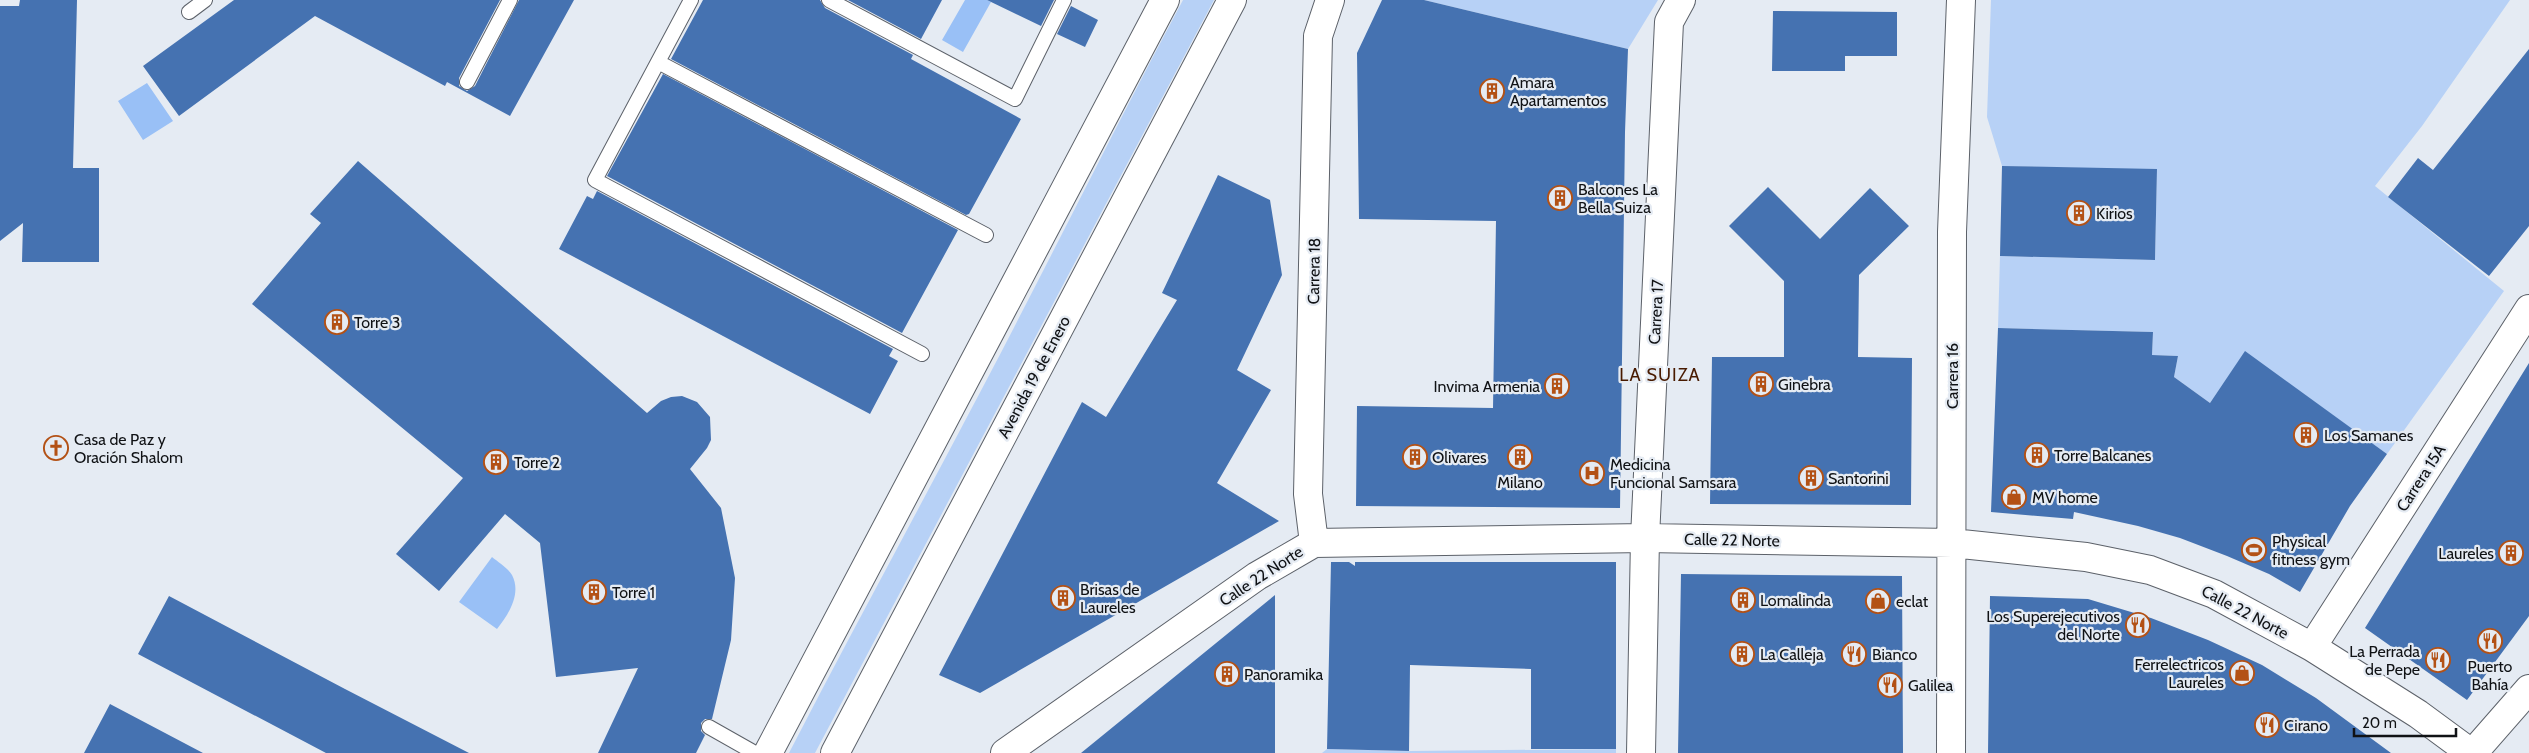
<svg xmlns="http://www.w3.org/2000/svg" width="2529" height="753" font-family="Cabin,sans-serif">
<rect width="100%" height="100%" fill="#e5ebf3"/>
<!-- green -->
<path fill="#b7d1f6" d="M1183,0h31l-399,753h-26c64,-124 131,-246 196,-370 67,-127 130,-256 198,-383z
M1424,0h234l-30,49z
M1991,0h519l-88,126 -47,60 129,105 -117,163 -142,-102 -35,51 -36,-26 4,-21 -26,-1 1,-23 -155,-4 2,-72 155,4 2,-90 -155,-4 -15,-49z
M1327,749l82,2 207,-2v4h-294z"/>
<!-- water -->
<path fill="#99c0f6" d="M965,0h22l4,2 -28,50 -21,-12z
M147,83l26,38 -30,19 -25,-39z
M492,557c6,5 16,11 20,18 10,19 -4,40 -15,54l-38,-27z"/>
<!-- building -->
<path fill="#4572b1" d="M20,0h57l-4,168h26v94h-77l1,-39 -23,18v-235h19z
M234,0h266l-41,78v8l8,5 8,-5 44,-86h55l-64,116 -63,-34 -2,4 -130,-70 -136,100 -36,-50z
M703,0h117l5,8 88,47 -2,4 110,60 -52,95 -3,1 -295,-156z
M848,0h94l-21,39z
M987,0h67l-13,26z
M1382,0h42l204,49 -3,83 -5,376 -264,-2 1,-100 136,2 3,-187 -137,-2 -2,-166z
M1071,6l27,14 -13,27 -28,-13z
M1773,11l124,1v44h-52v15h-73z
M2529,49v177l-40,50 -101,-79 30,-39 15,12z
M663,74l295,156 -56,103 -295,-157z
M358,161l289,252 14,-12 10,-4 11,-1 15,6 13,15 1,23 -4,8 -17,21 31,39 14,70 -4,62 -19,79h-7l-4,4v8l4,4 -9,18h-98l40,-85 -82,9 -16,-134 -35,-29 -66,77 -43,-37 67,-76 -211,-174 69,-81 -11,-9z
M2002,166l155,3 -2,91 -155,-4z
M1218,175l52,25 12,75 -45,95 34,20 -54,93 62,38 -299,172 -41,-18 143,-273 24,15 71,-117 -15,-7z
M1768,187l52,52 50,-51 39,38 -50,49 -1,82 54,1 -1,147 -201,-1 2,-147h72v-76l-55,-55z
M597,191l296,158 -4,7 9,5 -28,53 -311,-165 28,-53 6,3z
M1998,328l155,4 -1,23 26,1 -4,21 36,26 35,-52 142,103 -37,52 -50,86 -31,-18 -42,-18 -47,-18 -42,-12 -64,-14 -1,7 -82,-7z
M2529,363v253l-62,84 -102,-72z
M1331,562h18l6,4v-4h261v187h-85v-80l-121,-4 -1,86 -82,-2z
M1681,574l221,2 1,177h-225z
M1275,595v158h-194z
M169,596l176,93 124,64h-143l-188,-99z
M1990,596l98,3 63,19 57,22 54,25 54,33 75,55h-403z
M110,704l93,49h-119z"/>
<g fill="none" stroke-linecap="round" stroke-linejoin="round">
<defs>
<path id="service" d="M691,0l-96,180 327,174
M829,0l186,99 49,-99
M189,12l16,-12
M658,62l328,173
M467,82l43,-82
M709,727l46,26"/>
<path id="minor" d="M1314,543l-6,-49 10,-458 12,-36
M2312,647l217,-338
M1005,753l252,-177 57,-33 331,-5 307,5 134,14 64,13 64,24 98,53 106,67 53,39
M1641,753l4,-215 24,-516 12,-22
M1951,753l1,-521 9,-232
M2473,753l56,-64"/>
<path id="primary" d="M768,753l397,-753
M835,753l397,-753"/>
</defs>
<!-- service casing -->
<use href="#service" stroke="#5c6169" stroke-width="16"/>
<!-- minor casing -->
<use href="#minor" stroke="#5c6169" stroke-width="30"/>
<!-- primary casing -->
<use href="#primary" stroke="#5c6169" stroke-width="30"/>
<!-- service -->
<use href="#service" stroke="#fff" stroke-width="14"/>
<!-- minor -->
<use href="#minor" stroke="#fff" stroke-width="28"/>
<!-- primary -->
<use href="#primary" stroke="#fff" stroke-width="28"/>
</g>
<!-- icons -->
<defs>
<symbol id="building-ring" viewBox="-11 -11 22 22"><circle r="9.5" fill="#e5ebf3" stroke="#b35115" stroke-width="1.5"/><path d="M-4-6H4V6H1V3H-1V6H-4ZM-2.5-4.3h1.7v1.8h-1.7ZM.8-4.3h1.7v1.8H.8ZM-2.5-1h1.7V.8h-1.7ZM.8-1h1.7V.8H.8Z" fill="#b35115"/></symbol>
<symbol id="church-ring" viewBox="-11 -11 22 22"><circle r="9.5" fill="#e5ebf3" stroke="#b35115" stroke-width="1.5"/><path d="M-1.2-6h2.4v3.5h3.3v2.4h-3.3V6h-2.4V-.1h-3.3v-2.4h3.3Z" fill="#b35115"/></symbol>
<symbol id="hospital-ring" viewBox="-11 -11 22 22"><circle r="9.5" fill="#e5ebf3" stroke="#b35115" stroke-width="1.5"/><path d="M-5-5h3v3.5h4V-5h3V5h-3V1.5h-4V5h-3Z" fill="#b35115"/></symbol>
<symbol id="shop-ring" viewBox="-11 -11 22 22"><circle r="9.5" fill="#e5ebf3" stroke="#b35115" stroke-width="1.5"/><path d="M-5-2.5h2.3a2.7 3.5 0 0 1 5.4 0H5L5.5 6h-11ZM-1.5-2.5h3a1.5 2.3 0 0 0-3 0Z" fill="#b35115"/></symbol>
<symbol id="stadium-ring" viewBox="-11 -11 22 22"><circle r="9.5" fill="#e5ebf3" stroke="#b35115" stroke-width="1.5"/><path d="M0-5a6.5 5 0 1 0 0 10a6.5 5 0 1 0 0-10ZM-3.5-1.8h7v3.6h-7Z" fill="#b35115"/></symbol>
<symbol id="restaurant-ring" viewBox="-11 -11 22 22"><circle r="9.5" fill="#e5ebf3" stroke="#b35115" stroke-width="1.5"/><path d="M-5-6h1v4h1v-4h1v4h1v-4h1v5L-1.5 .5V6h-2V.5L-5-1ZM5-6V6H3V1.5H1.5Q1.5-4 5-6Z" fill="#b35115"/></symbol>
</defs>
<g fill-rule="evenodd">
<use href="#building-ring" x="1478" y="77" width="28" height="28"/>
<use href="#building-ring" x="1546" y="184" width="28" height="28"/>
<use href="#building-ring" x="2065" y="199" width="28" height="28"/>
<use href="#building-ring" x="323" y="308" width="28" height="28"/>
<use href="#building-ring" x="1747" y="370" width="28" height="28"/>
<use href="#building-ring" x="1543" y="372" width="28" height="28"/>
<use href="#building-ring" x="2292" y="421" width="28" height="28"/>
<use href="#church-ring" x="42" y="434" width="28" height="28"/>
<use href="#building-ring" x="2023" y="441" width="28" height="28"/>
<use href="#building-ring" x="1401" y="443" width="28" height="28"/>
<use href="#building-ring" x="1506" y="443" width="28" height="28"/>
<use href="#building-ring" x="482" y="448" width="28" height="28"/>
<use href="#hospital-ring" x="1578" y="459" width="28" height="28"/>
<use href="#building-ring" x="1797" y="464" width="28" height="28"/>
<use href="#shop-ring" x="2000" y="483" width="28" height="28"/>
<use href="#stadium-ring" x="2240" y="536" width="28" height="28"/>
<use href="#building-ring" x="2497" y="539" width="28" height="28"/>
<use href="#building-ring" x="580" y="578" width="28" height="28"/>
<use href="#building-ring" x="1049" y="584" width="28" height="28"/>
<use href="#building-ring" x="1729" y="586" width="28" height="28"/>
<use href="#shop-ring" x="1864" y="587" width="28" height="28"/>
<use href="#restaurant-ring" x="2124" y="611" width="28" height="28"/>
<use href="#restaurant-ring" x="2476" y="627" width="28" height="28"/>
<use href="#building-ring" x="1728" y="640" width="28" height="28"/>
<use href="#restaurant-ring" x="1840" y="640" width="28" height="28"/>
<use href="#restaurant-ring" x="2424" y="646" width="28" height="28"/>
<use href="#shop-ring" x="2228" y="659" width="28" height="28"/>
<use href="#building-ring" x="1213" y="660" width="28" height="28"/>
<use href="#restaurant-ring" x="1876" y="671" width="28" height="28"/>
<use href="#restaurant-ring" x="2253" y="711" width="28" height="28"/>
</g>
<g text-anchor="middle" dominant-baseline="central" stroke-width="4.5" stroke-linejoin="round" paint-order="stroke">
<!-- poi labels -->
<g font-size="16" fill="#101215" stroke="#e5ebf3" text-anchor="start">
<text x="1510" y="82">Amara<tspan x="1510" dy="18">Apartamentos</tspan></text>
<text x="1578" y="189">Balcones La<tspan x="1578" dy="18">Bella Suiza</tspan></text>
<text x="2096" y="213">Kirios</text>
<text x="354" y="322">Torre 3</text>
<text x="1778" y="384">Ginebra</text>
<text x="1540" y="386" text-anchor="end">Invima Armenia</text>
<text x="2324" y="435">Los Samanes</text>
<text x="74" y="439">Casa de Paz y<tspan x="74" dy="18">Oración Shalom</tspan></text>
<text x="2054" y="455">Torre Balcanes</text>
<text x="1432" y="457">Olivares</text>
<text x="514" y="462">Torre 2</text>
<text x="1610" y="464">Medicina<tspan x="1610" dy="18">Funcional Samsara</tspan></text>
<text x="1828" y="478">Santorini</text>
<text x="1520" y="482" text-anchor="middle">Milano</text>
<text x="2032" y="497">MV home</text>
<text x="2272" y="541">Physical<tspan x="2272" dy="18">fitness gym</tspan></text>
<text x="2494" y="553" text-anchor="end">Laureles</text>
<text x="1080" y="589">Brisas de<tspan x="1080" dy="18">Laureles</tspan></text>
<text x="612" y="592">Torre 1</text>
<text x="1760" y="600">Lomalinda</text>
<text x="1896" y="601">eclat</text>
<text x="2120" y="616" text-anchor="end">Los Superejecutivos<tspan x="2120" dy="18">del Norte</tspan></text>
<text x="2420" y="651" text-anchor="end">La Perrada<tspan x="2420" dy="18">de Pepe</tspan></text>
<text x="1760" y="654">La Calleja</text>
<text x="1872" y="654">Bianco</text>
<text x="2224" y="664" text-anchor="end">Ferrelectricos<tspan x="2224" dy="18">Laureles</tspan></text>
<text x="2490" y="666" text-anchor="middle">Puerto<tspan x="2490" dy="18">Bahía</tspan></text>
<text x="1244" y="674">Panoramika</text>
<text x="1908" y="685">Galilea</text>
<text x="2284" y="725">Cirano</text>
</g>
<!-- street labels -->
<g font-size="16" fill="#101215" stroke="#e5ebf3">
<text transform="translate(1314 271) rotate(-89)">Carrera 18</text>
<text transform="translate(1656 312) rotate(-87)">Carrera 17</text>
<text transform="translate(1952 376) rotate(-90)">Carrera 16</text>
<text transform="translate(1034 377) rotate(-62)">Avenida 19 de Enero</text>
<text transform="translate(2421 478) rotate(-57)">Carrera 15A</text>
<text transform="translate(1732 540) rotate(1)">Calle 22 Norte</text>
<text transform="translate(1261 576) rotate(-33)">Calle 22 Norte</text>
<text transform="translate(2245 612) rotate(28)">Calle 22 Norte</text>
</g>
<!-- neighbourhood labels -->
<g font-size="18" letter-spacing="1" fill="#481a00" stroke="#e5ebf3">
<text x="1660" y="375">LA SUIZA</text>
</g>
</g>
<!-- scale -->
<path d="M2354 728v8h102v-8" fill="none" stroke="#101215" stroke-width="2.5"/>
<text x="2362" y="728" font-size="15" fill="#101215" stroke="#e5ebf3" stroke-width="4" paint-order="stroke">20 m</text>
</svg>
